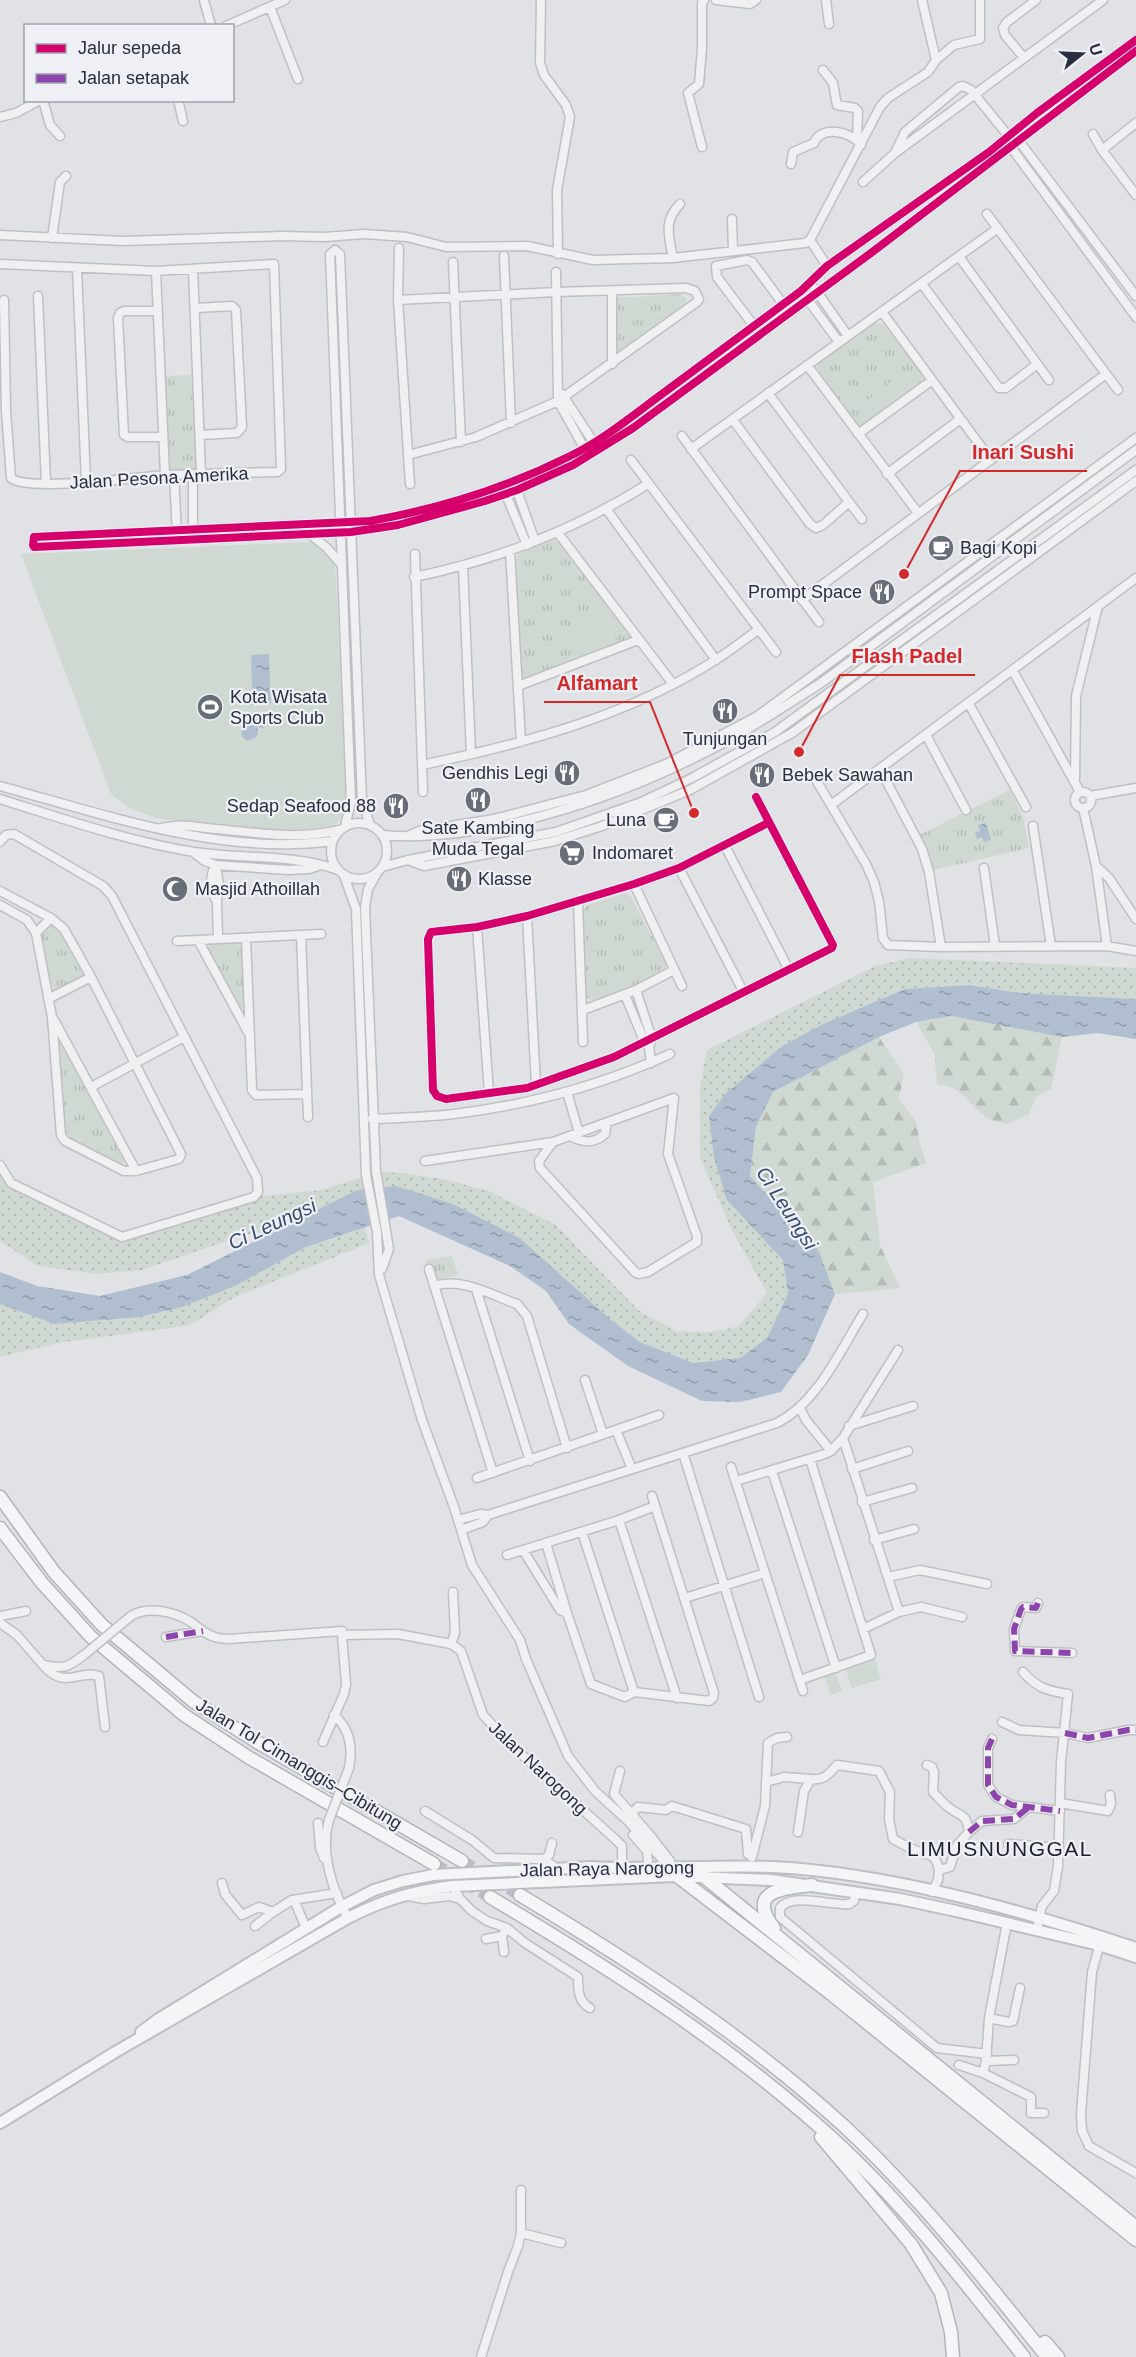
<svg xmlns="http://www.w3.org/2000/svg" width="1136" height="2357" font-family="Arial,sans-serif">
<defs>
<pattern id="grass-dots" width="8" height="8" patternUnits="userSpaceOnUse" patternTransform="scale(1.5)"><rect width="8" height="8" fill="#d0d9d1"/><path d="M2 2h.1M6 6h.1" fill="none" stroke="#b3bbb4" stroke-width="1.8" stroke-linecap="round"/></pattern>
<pattern id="forest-firs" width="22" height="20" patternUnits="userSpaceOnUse" patternTransform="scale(1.5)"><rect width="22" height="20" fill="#d0d9d1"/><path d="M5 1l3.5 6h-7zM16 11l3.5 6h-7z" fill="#b3bbb4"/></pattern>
<pattern id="park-tufts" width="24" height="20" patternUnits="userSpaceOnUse" patternTransform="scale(1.5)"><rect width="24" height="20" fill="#d0d9d1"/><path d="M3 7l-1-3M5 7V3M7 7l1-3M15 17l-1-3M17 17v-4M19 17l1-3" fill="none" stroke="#b3bbb4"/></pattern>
<pattern id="water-ripples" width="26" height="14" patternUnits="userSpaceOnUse" patternTransform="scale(1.5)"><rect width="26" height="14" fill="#b0becf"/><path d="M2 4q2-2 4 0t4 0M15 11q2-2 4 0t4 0" fill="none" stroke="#8f9ba9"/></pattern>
</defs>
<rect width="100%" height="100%" fill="#e0e2e5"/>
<!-- grass -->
<path fill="url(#grass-dots)" d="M910,958l226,10v31l-117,-6 -50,-8 -64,4 -82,35 -41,22 -57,49 -16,21 74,144 5,34 -21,44 -27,20 -47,5 -53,-21 -30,-23 -89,-80 -164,-49 -74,39 -42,7 -99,34 -45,4 -59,-8 -38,-25v-76l11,18 111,54 132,-40 67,-7 58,-18 22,1 42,6 46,12 67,34 82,85 38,21 33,1 29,-5 29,-34 -34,-61 -33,-74v-71l7,-37 168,-84z
M365,1228l4,15 -134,54 -45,28 -132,18 -58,14v-53l54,20 86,-7 42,-10 53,-21 71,-39z"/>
<!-- forest -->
<path fill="url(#forest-firs)" d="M952,1016l110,21 -11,52 -15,8 -7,17 -21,10c-6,-2 -14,-2 -19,-5 -20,-12 -27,-35 -52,-34l-2,-30 -19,-33z
M879,1037l25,37 -5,24 18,25 2,17 7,23 -53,19 7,63 20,43 -65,6 -15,-40 -70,-78 6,-49 17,-35z"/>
<!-- park -->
<path fill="url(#park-tufts)" d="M681,294l6,5 -2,8 -60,44 -5,1 -7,-5v-49z
M874,322l10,3 38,49v6l-3,6 -60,43 -44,-57 4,-9z
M194,375l3,95 -4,2h-25l-7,-96z
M553,540l9,2 69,96 -3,5 -103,37 -5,-6 -4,-113 2,-7 4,-2z
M1010,790l13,27 6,31 -99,23 -11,-36z
M625,893l6,4 35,66c-1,4 0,5 -3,8 -7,8 -59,31 -70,29 -5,0 -7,-4 -9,-8l-2,-81 6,-6z
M44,921l14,8 25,46v4l-29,14 -18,-65z
M237,942l5,5 3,59 -4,3 -2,-1 -32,-59 3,-5z
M59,1041l6,4 59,114v5l-5,2 -55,-29 -8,-95z
M452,1256l6,19 -19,4 -9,-5 -5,-14z"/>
<!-- pitch -->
<path fill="#d0d9d1" d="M629,306h22v13h-21z
M895,379l11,15 -31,22 -10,-14z
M191,393v15l-24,1 -1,-15z
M311,542l24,22 13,230 -3,20 -11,12 -11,6 -36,2 -131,-16 -25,-9 -20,-15 -90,-240z
M605,609l13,35 -33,12 -13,-35z
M935,841l5,17 -8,2 -5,-17z
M875,1660l6,19 -29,9 -6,-18z
M835,1672l7,19 -11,4 -7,-19z"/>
<!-- water -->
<path fill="url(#water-ripples)" d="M269,654l2,50 -21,1 -1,-13 3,-1 -1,-36z
M257,713h6l5,6 6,-4 5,7 -4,3 -7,-1 -6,5 -4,-3 -1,11 -10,4 -5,-5v-7l6,-4h5z
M986,823l5,17 -7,2 -2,-5 -5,2 -2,-7 5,-1 -2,-6z
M969,985l50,8 117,6v40l-38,-6 -36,4 -111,-21 -35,6 -37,15 -106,55 -17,35 -6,49 70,78 15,40 -27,61 -27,37 -41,10 -38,-1 -74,-35 -59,-42 -23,-33 -36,-25 -111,-50 -93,31 -71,39 -53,21 -42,10 -86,7 -54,-20v-32l37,14 63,10 87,-21 170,-85 39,-4 57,18 68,35 89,80 30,23 53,21 47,-5 27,-20 21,-44 -5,-34 -56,-60 -13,-42 -5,-42 16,-22 57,-48 41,-22 82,-35z"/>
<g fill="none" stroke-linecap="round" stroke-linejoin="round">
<!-- highway-tunnel -->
<path stroke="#bbbec4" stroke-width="12" stroke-dasharray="12 6" stroke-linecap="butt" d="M462,1861l58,34
M434,1864l56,33"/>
<defs>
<path id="minor" d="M204,0l7,26
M541,0l-1,63 4,12 22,30 4,12 -13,73 1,64
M716,0l34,4 6,-4
M826,0l3,24
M922,0l14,60
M270,7l28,72
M226,26l59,-26
M1136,40l-99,73 -48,39 -162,114 -26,25c-46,34 -92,68 -139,103 -30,22 -60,47 -94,63 -62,31 -130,52 -198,64l-336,16 -1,8 1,2 317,-15 47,-7 87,-24 32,-11 56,-25 60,-37 238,-175 265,-202
M1024,58l-19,-23 -2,-7 4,-6 29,-22
M823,70l10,13 4,22 18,3 3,3 -1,28
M43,100l7,25 10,11
M178,100l5,21
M0,117l16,-4 24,-13
M1093,134l9,16 34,45
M1016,137l120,159
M702,147l-14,-54 11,-9 3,-36v-45l2,-3
M1102,150l34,-27
M895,153l10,-21 54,-45 4,-1 8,4 35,43 -1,6 131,178
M791,164l2,-12 21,-9c7,-18 37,-12 47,2
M863,182l32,-29 208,-153
M987,214l131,176
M732,219l1,31
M0,235l123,6 159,-5 43,1 39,-3 43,3 39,10 81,-1 66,14 80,-2 132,-15 5,-3 70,-133 8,-9 40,-26 8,-12 18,-15 26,-6v-39
M52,238l8,-56 6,-6
M810,240l17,26
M399,248l-1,52 12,184
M504,256l7,167
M673,258c-4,-22 -10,-37 7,-54
M960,258l89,122
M453,262l8,180
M0,264l156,7 118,-7 7,205 -4,3c-37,1 -74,2 -111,3 -26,2 -139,17 -155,3l-5,-67 -2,-111
M77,268l9,214
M193,269l8,205
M156,271l9,204
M556,272l2,129 29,52
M922,284l77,104h7l30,-23
M815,289l33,47
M38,296l8,188
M805,296l34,46
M398,300l158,-8 130,-4 9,3 4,8 -2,3 -139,99 -82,36 -68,18
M196,308l36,-2 4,4 6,117 -5,6 -37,2
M157,311h-33l-4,2 -2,5 6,117 4,2h35
M882,312l109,148
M754,326l-37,-49 -1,-11 31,-6 5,2 31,42
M612,364v-73
M807,365l111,148
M562,394l34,52
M733,420l77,104 6,4 7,-3 26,-23 -81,-109
M858,434l73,-53
M682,436l137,186
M691,449l307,-221
M631,460l145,192
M193,474v60
M887,474l72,-54
M174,475l3,59
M515,485l20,56
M504,490l23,55
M849,502l13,17
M607,510l109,150
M558,533l115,151
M310,534l17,14 15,17
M510,551l11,191
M415,554l8,238
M463,567l8,187
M414,577c84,-17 162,-48 234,-93
M802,600l304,-226
M1013,671l67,121
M518,686l120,-46
M969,704l57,103
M926,735l40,75
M422,765c101,-21 207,-49 295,-106 14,-9 27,-19 41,-29
M880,769l42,80 7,23 12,75
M813,775l53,89 8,18 5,19 4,37 5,7 53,2 166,-1 29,5
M1075,780l1,-84 22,-90
M0,786c107,29 220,70 332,55
M1075 800a8 8 0 1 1 16 0a8 8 0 1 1-16 0Z
M1090,796l46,-8
M756,797l77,148 -1,3 -218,109 -87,31 -81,11 -9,-3 -4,-6 -5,-151 3,-7 46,-5 50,-11 107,-32 45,-16 89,-45
M0,799c64,20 127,42 194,53 46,7 101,2 144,18
M831,805l305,-227
M1083,808l13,58 11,80
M331 851a28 28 0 1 1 56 0a28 28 0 1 1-56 0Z
M345,826l6,-24 -21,-548 5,-4 5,4 22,546 8,25
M1033,826l18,120
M161,828c23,-5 32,-1 55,1 42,4 82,11 123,1
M382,835c97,9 228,-35 314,-78 44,-21 84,-48 125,-74l315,-233
M410,835l9,-4 75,-12 92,-24 80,-31 90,-47 380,-279
M0,842l6,-7 8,-1 89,52 9,10 145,282 1,14 -4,5 -132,40 -111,-54 -11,-18
M725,846l64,124
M193,852l10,8 12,5 73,5 21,-1 12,-4
M408,860l16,6 131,-25 47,-15 88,-36 102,-57 344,-252
M215,865c6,18 2,23 2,39 0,12 1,23 1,35
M215,865c-5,12 -6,23 1,35
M1096,866l13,12 27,41
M382,867l26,-7 148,-28 83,-29 53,-25 83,-46 361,-262
M679,868l65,125
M984,868l11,78
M377,873l-9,16 -3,19 11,263 13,78 -7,20
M344,876l12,33 10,266 11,57 2,43 43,145 32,87 18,58 48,75 6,19 42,97 27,35 33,30 36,40
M634,884l48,102
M0,891l51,27 13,11 27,48 90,177 -2,5 -43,12h-12l-59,-30 -4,-6 -9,-118 -16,-84 -9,-13 -27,-15
M578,902l5,140
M527,916l9,169
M477,927l12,166
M36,933l15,-15
M301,935l7,182
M246,938l6,152 4,5 51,-1
M198,940l50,92
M177,941l144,-7
M636,990l16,49 -3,8 2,16
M625,995l20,48 3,3
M48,999l43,-22
M583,1010l53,-20 38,-20
M54,1020l82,151
M91,1087l93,-50
M567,1092l12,41
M372,1119c27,-1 55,-2 82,-5 74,-9 148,-29 216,-60
M570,1136c13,7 24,8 35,-2l2,-11
M425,1161l128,-19 121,-44 -6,56 29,82v6l-49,30 -9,2 -3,-1 -96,-105 -1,-7 14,-19
M429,1269l64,204
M434,1286c28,-9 57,9 83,18l10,12 40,132
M476,1289l54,172
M585,1380l18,54
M800,1408l6,12 25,31
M849,1426l64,-20
M616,1430l16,39
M843,1438l56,174
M683,1453l76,244
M731,1467l72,224
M852,1469l56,-18
M772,1471l64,197
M477,1478l182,-63
M736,1481l89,-27 6,-3 12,-13 55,-88
M862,1502l50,-14
M488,1515l289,-92c40,-20 63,-72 86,-109
M458,1520l22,-6 8,1 -5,7 -22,8
M619,1520l58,178
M582,1532l52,160
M874,1540l40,-11
M546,1543l21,70 24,71 34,13 9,-5 75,9 4,-3 1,-5 -62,-197
M523,1550l37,60 7,3
M507,1555l112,-35 36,-14
M888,1577l32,-7 67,14
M685,1598l80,-25
M1038,1603l-2,5 -13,-1 -2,2 -7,20 1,22 57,2
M0,1616l26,-5
M131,1616c17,-11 44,-4 60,6 7,5 15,13 24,15 4,2 10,1 14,2l113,-8v4
M0,1623l17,12 26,30c21,4 24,3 41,-10
M863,1629l36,-17 22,-5 41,10
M166,1637l37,-6
M451,1644l4,-11 -2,-41
M43,1665c22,26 35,4 56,11l6,51
M1023,1672c14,16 25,19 45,22l-7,68 -3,104 -4,25 -12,15 -5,23
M800,1680l71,-25 -61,-196
M334,1715c16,14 19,33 15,53
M1002,1722l17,8 46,3 23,5 40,-8h8
M992,1739l-4,9v37l8,12 16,8 48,6
M323,1742l21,-48 2,-10 -4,-49 56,-1 53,10 10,7 22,64 28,30 104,94 7,7v17
M927,1765l5,2 2,6 -1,19c5,5 10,11 15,15 14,11 18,5 21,25l-12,13 -7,22 -11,3 -1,10 -6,12
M620,1771l-6,23 35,40 21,27
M766,1782l18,-5 27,2
M1060,1803l48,8 3,-7 -1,-9
M425,1811l47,29 22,18 50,1 13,10
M631,1814l7,-7 28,3 6,-4 74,23 2,25 4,1
M329,1820c-9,32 3,70 19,98
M318,1823l2,25 4,10
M798,1832l6,-41 7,-12c13,2 18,-5 26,-14l42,6 11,21 -1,27 4,20c7,4 15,8 22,11 15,6 20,2 24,20
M969,1832l13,-11 32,-2 15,-12
M633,1835l14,16 1,11
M1008,1844l51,4
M752,1857l13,-51 3,-63 9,-5 10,-1
M544,1859l5,-4 3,-12
M222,1883l3,11 17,21 17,-8 14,5 19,-12 45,-7
M453,1886l7,13 12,12 15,10 20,7 18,15 53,34c0,12 0,25 12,31
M856,1892l-2,9 -5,3c-18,2 -57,-12 -69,4v9l157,131 50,6
M408,1896l16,3 25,-3 11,3
M294,1900l12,28
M255,1926l18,-14
M486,1939l16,-3
M1101,1940l-9,32 -11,142 1,17 7,15 47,27
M504,1952l-2,-16 5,-8
M989,2018l19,4 5,-1 7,-33
M986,2061l28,-1
M959,2065l24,8 48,24v16h13
M983,2073l3,-12 3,-43 18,-95
M521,2233l40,10
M481,2357l27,-85 10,-26 3,-13v-43"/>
<path id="major" d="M141,2032l16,-12 184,-113 33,-17 29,-9 30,-6 158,-8c61,3 122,-2 182,0 118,6 251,44 363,81
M0,2123l117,-72 231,-133c35,-18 65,-27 105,-32l221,-10 97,4 129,19 56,12 143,34 37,12"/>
<path id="highway" d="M0,1497l54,75 48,53 92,77 63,40 205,119
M0,1528l42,55 49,54 93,78 64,42 186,107
M677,1876l153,117 306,247
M703,1876l433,351
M520,1895c114,68 225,141 324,231 75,70 139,151 203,231
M490,1897c122,73 236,145 342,241 72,66 132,143 192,219
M774,1928c-29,-38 10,-40 38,-43
M821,2137l90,107 30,49 10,39 2,25
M1045,2342l13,15"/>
</defs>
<!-- minor casing -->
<use href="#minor" stroke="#bec0c3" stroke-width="11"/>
<!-- major casing -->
<use href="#major" stroke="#bcbfc3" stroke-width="14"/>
<!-- highway casing -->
<use href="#highway" stroke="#b2b5ba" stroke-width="15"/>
<!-- minor -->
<use href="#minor" stroke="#f0f0f2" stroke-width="8"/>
<!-- major -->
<use href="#major" stroke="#f4f5f6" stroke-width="10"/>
<!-- highway -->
<use href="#highway" stroke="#f4f5f6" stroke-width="12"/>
<defs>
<path id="minor-bridge" d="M84,1655l47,-39
M329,1820l20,-52"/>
</defs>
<!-- minor-bridge casing -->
<use href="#minor-bridge" stroke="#bec0c3" stroke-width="11" stroke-linecap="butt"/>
<!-- minor-bridge -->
<use href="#minor-bridge" stroke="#f0f0f2" stroke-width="8"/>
<!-- quiet -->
<path stroke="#8e44ad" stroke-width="6" stroke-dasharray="12 6" stroke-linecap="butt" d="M1038,1603l-2,5 -13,-1 -2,2 -7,20 1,22 57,2
M166,1637l37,-6
M1065,1733l23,5 40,-8h8
M992,1739l-4,9v37l8,12 16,8 48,6
M969,1832l13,-11 32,-2 15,-12"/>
<defs>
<path id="cycleway" d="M1136,40l-99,73 -48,39 -162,114 -26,25c-46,34 -92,68 -139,103 -30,22 -60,47 -94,63 -62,31 -130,52 -198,64l-336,16 -1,8 1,2 317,-15 47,-7 87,-24 32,-11 56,-25 60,-37 238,-175 265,-202
M756,797l77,148 -1,3 -218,109 -87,31 -81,11 -9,-3 -4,-6 -5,-151 3,-7 46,-5 50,-11 107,-32 45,-16 89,-45"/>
</defs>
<!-- cycleway casing -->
<use href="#cycleway" stroke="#eef0f5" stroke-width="11"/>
<!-- cycleway -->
<use href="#cycleway" stroke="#d6006c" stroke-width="8"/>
</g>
<!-- icons -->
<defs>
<symbol id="cafe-disc" viewBox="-11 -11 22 22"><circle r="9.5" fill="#686e78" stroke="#eef0f5"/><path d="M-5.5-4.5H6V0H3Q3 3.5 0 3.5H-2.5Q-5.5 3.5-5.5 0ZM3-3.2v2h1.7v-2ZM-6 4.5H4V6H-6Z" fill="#fff"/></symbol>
<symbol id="restaurant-disc" viewBox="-11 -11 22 22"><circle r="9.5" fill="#686e78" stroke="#eef0f5"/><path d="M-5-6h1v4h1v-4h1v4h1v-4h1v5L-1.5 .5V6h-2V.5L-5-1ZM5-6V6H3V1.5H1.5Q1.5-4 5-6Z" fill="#fff"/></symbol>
<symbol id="stadium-disc" viewBox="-11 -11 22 22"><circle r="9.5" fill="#686e78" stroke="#eef0f5"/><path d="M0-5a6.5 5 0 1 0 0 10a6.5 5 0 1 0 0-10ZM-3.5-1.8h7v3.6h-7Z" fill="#fff"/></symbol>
<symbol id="supermarket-disc" viewBox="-11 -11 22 22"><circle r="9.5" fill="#686e78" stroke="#eef0f5"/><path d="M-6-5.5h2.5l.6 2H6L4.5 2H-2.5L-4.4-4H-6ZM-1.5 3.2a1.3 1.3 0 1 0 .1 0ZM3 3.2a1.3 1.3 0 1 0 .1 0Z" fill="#fff"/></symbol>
<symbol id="mosque-disc" viewBox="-11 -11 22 22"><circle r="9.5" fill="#686e78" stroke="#eef0f5"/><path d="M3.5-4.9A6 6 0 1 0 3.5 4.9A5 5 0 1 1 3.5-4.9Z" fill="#fff"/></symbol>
</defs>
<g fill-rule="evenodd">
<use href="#cafe-disc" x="926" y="533" width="30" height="30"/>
<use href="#restaurant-disc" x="867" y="577" width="30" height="30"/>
<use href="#stadium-disc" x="195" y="692" width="30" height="30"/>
<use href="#restaurant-disc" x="710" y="696" width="30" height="30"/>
<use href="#restaurant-disc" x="552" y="758" width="30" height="30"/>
<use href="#restaurant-disc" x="747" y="760" width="30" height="30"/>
<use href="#restaurant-disc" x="463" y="785" width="30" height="30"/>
<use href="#restaurant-disc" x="381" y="791" width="30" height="30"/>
<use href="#cafe-disc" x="651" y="805" width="30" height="30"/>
<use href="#supermarket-disc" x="557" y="838" width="30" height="30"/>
<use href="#restaurant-disc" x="444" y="864" width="30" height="30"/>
<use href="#mosque-disc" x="160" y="874" width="30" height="30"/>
</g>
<g text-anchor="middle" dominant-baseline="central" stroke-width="4.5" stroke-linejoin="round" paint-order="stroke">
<!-- street labels -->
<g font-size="18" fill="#282f3e" stroke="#eef0f5">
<text transform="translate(159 478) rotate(-3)">Jalan Pesona Amerika</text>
<text transform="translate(299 1764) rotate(31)">Jalan Tol Cimanggis–Cibitung</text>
<text transform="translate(538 1768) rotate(43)">Jalan Narogong</text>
<text transform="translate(607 1869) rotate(-1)">Jalan Raya Narogong</text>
</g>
<!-- poi labels -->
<g font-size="18" fill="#282f3e" stroke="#eef0f5" text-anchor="start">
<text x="960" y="548">Bagi Kopi</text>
<text x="862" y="592" text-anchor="end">Prompt Space</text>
<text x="230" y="697">Kota Wisata<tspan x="230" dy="21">Sports Club</tspan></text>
<text x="725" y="739" text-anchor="middle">Tunjungan</text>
<text x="548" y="773" text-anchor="end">Gendhis Legi</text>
<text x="782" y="775">Bebek Sawahan</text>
<text x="376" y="806" text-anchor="end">Sedap Seafood 88</text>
<text x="646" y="820" text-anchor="end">Luna</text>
<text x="478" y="828" text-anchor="middle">Sate Kambing<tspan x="478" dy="21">Muda Tegal</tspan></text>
<text x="592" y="853">Indomaret</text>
<text x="478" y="879">Klasse</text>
<text x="195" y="889">Masjid Athoillah</text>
</g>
<!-- water labels -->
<g font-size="20" font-style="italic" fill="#344c70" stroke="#eef0f5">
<text transform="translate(787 1208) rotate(57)">Ci Leungsi</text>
<text transform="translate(272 1224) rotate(-25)">Ci Leungsi</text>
</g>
<!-- quarter labels -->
<g font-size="21" letter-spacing="1.5" fill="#1a202e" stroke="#eef0f5">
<text x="1000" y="1848">LIMUSNUNGGAL</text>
</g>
</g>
<!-- callouts -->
<path fill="none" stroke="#d62828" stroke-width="2" d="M904 574L960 471H1087M799 752L840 675H975M694 813L650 702H544"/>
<g fill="#d62828" stroke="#eef0f5" stroke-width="2">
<circle cx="904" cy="574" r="6"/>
<circle cx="799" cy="752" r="6"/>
<circle cx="694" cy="813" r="6"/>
</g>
<g font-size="20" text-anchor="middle" font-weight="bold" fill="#d62828" stroke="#eef0f5" stroke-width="4.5" stroke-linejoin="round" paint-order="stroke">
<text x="1023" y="459">Inari Sushi</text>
<text x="907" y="663">Flash Padel</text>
<text x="597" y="690">Alfamart</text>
</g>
<!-- legend -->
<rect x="24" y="24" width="210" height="78" fill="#eef0f5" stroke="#9fa3ac" stroke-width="1.5"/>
<rect x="36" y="44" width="30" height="9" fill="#d6006c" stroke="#9fa3ac" stroke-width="1.5"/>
<text x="78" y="54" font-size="18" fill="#282f3e">Jalur sepeda</text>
<rect x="36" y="74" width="30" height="9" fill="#8e44ad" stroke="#9fa3ac" stroke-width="1.5"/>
<text x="78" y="84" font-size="18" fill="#282f3e">Jalan setapak</text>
<!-- north arrow -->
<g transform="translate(1082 54) rotate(72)" stroke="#eef0f5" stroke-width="4.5" paint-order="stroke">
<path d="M0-4.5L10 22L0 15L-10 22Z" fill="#282f3e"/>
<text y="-9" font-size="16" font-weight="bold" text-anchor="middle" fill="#282f3e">U</text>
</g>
</svg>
